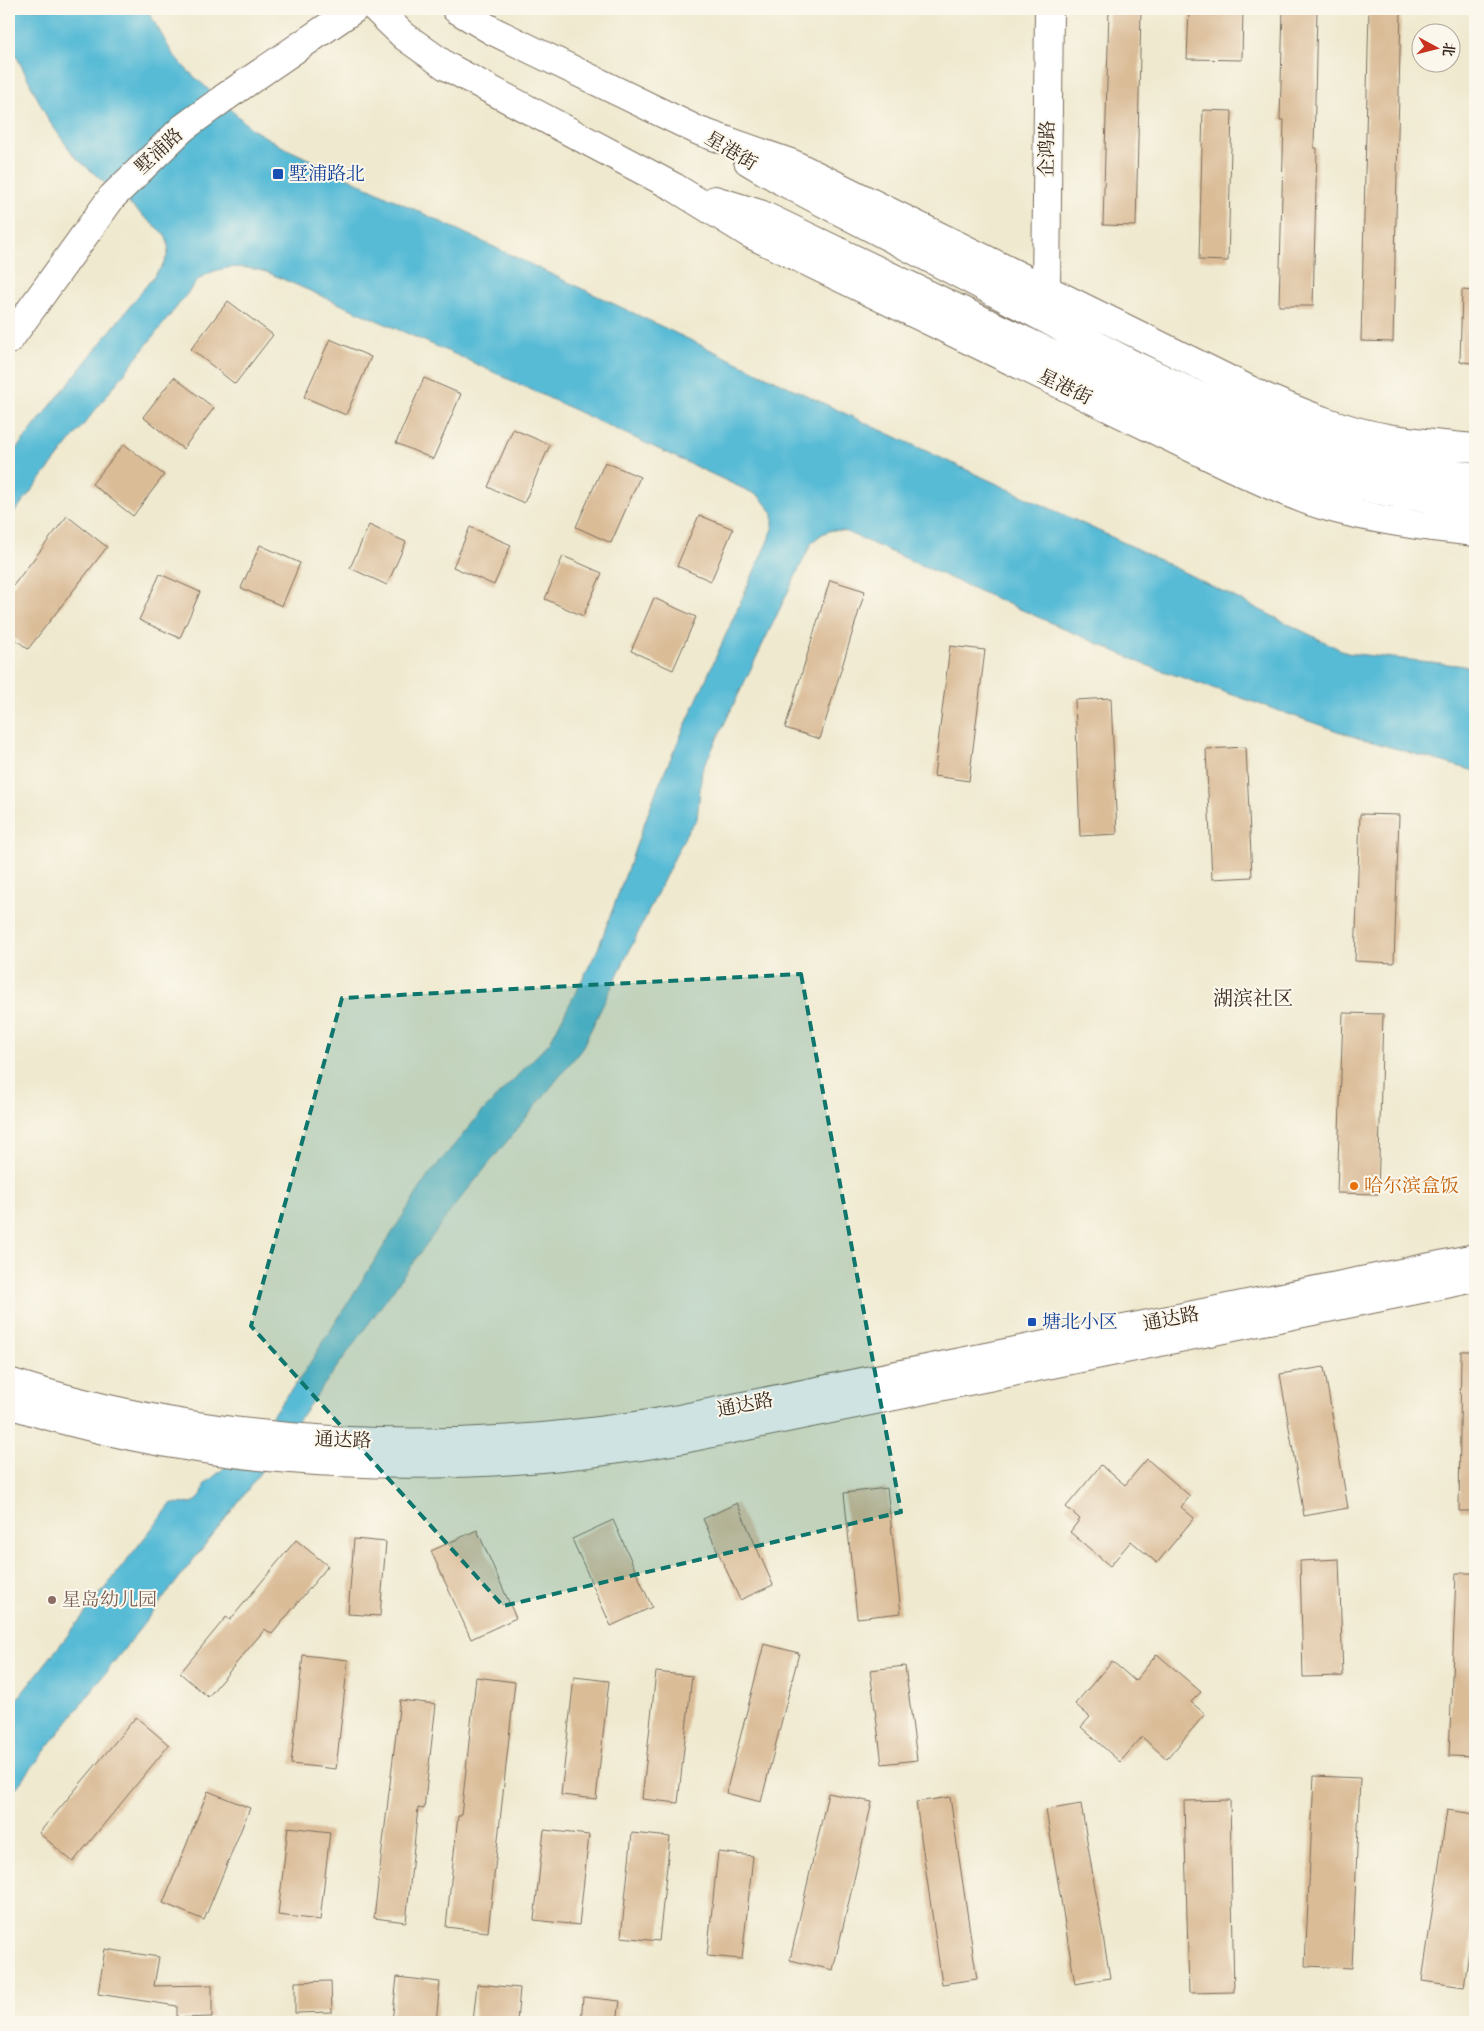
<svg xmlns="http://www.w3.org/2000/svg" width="1484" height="2031" font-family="'Libre Bodoni','Noto Serif SC',serif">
<rect width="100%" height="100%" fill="#fbf7ec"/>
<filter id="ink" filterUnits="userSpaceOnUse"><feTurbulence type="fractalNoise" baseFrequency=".02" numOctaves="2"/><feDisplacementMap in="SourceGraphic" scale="10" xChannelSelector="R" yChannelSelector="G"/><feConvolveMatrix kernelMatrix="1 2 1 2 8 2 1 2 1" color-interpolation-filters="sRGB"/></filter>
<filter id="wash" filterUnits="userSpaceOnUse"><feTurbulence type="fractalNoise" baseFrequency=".0096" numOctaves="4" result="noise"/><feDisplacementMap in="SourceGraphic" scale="20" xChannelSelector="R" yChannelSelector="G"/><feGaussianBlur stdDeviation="1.12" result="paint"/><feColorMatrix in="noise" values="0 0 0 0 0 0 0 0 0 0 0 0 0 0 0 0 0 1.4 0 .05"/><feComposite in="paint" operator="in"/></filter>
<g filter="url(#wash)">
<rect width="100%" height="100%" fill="#efe9cf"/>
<!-- water -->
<path fill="#58bbd6" stroke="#4a727a" d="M9,9h138l25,44 15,17 65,59 31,18 559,265 289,134 216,107 128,14v104l-120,-34 -209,-72 -302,-134 -12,-1 -10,4 -10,8 -110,228 -5,49 -10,13 -106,218 -129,159 -206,283 -237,305v-94l10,-6 153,-194c17,1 29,3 32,-18l27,-23 29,-31 41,-54 127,-201 53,-63 69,-71 48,-93 59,-160 116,-260v-16l-14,-17 -298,-139 -192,-84c-24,-8 -50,-9 -71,7l-189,239v-61l153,-192c7,-11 9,-20 2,-32l-89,-77 -26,-36 -40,-80z"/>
<g id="blocks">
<!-- building -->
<path fill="#dabc97" d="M1109,9h32l-5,217 -33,-1z
M1189,9h54l-1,51 -55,-1z
M1283,9h34l-3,139h3l-4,158h-34l5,-186h-4z
M1369,9h32l-8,333 -32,-1z
M1203,110l29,1 -4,150 -29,-1z
M1462,290l13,1v72l-15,-1z
M228,301l45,34 -38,49 -44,-35z
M330,339l41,18 -25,58 -42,-18z
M174,377l40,31 -31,41 -40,-32z
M424,378l37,16 -28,65 -37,-16z
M513,429l37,16 -26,58 -36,-16z
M124,444l40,31 -31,41 -41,-32z
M605,462l35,15 -29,66 -35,-16z
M699,515l34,14 -22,52 -34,-15z
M67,516l40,31 -79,102 -19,-15v-43z
M369,525l37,17 -19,43 -37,-17z
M470,527l41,18 -17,40 -41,-18z
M260,545l40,18 -18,43 -41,-18z
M563,556l39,17 -19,43 -38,-17z
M160,574l40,18 -20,46 -41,-18z
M830,580l35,11 -45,148 -35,-11z
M654,598l42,19 -23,53 -42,-19z
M950,646l35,4 -16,131 -35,-5z
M1111,698l6,136 -37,2 -5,-136z
M1246,747l6,130 -40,2 -6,-130z
M1360,814l39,1 -5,148 -39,-2z
M1343,1013l40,1 -5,180 -41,-1z
M1461,1351h14v160h-16z
M1324,1367l24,141 -44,8 -24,-142z
M1147,1459l43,37 -9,11 13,11 -37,45 -26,-22 -21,25 -40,-34 10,-13 -14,-12 35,-42 24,20z
M887,1488l14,125 -44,5 -13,-125z
M737,1503l36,82 -33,15 -37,-81z
M613,1520l39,87 -41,19 -39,-87z
M477,1530l39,88 -45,21 -40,-88z
M354,1539l32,3 -6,74 -32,-2z
M296,1540l32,26 -56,68 -7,-5 -57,68 -28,-24 46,-56 4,3z
M1339,1559l4,117 -40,1 -3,-116z
M1456,1573h19v184l-26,-1z
M764,1644l35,9 -38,149 -35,-9z
M1157,1654l44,38 -10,10 14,12 -38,45 -25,-22 -22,25 -39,-35 9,-10 -15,-13 37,-43 23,20z
M303,1655l45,5 -12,109 -45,-5z
M905,1666l12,94 -35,4 -12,-94z
M656,1672l36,4 -14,127 -36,-4z
M476,1677l39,5 -27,250 -42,-5 12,-111h3z
M574,1677l35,4 -13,118 -35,-4z
M400,1700l36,4 -12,105 -6,-1 -12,114 -32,-4z
M136,1717l33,28 -96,117 -34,-29z
M1314,1776l46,2 -8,190 -47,-2z
M208,1791l42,17 -46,112 -41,-17z
M828,1793l44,9 -39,168 -43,-10z
M950,1797l27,182 -35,5 -26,-182z
M1230,1800l4,192 -45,1 -5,-192z
M1081,1804l29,174 -35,6 -29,-174z
M1447,1810l28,4v95l-11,78 -42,-6z
M288,1827l42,5 -10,88 -42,-5z
M544,1830l45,5 -10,90 -45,-5z
M632,1833l38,4 -11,104 -38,-4z
M718,1852l35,4 -11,103 -35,-3z
M105,1949l54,8 -5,29 58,-1v32l-35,1v-12l-79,-12z
M397,1977l43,5 -4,40h-44z
M331,1981l1,31 -37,1v-31z
M477,1984l43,4 -3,34h-44z
M583,1997l37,4 -3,21h-36z"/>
</g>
</g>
<g filter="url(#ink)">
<use href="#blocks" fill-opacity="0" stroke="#7a6d5c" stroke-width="1"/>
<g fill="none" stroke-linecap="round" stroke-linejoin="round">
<defs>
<path id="secondary" d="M1046,290l3,-281
M9,340l103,-143
M9,1382c216,68 448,76 670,37l796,-161
M9,1404c215,69 453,75 674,35l792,-161"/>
<path id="primary" d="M376,9l28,27 42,30 228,121 76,47 479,232c30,14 60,29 92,39 50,15 102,21 154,27
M456,9l37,22 206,100 94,33 469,232c40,17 82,35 126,42 29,5 58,7 87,10
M224,98l130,-89
M748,161l34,20 344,180 121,58 50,21 41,14 77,15 60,8
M715,200l45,14 478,229c29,13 59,26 89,35 49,14 98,20 148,26"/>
</defs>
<!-- secondary casing -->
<use href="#secondary" stroke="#7a6d5c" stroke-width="30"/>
<!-- primary casing -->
<use href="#primary" stroke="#7a6d5c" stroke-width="30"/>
<!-- secondary -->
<use href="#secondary" stroke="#fff" stroke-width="28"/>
<!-- primary -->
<use href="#primary" stroke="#fff" stroke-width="28"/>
<defs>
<path id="primary-bridge" d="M112,197l71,-69 41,-30"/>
</defs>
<!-- primary-bridge casing -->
<use href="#primary-bridge" stroke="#7a6d5c" stroke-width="30" stroke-linecap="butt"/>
<!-- primary-bridge -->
<use href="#primary-bridge" stroke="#fff" stroke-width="28"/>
</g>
</g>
<!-- marked area -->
<path fill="#0f766e" fill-opacity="0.2" stroke="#0f766e" stroke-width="4" stroke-dasharray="10 6" stroke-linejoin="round" d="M801,974l100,538 -398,94 -252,-280 91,-328z"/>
<!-- markers -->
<g fill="#1a4fb4" stroke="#fbf7ec" stroke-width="2">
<rect x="272" y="168" width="12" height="12" rx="2.5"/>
<rect x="1027" y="1317" width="10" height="10" rx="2.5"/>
</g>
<circle fill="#e8710a" stroke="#fbf7ec" stroke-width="2" cx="1354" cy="1186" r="5"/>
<circle fill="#8d6e63" stroke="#fbf7ec" stroke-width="2" cx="52" cy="1600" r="5"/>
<g text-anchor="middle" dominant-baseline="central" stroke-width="4" stroke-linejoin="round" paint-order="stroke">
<!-- street labels -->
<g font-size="19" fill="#3b2a1e" stroke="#fbf7ec">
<text transform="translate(1047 149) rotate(-89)">企鸿路</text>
<text transform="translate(159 151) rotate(-43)">墅浦路</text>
<text transform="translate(731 151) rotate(31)">星港街</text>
<text transform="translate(1065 387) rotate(26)">星港街</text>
<text transform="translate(1171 1319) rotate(-11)">通达路</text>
<text transform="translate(745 1405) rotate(-11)">通达路</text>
<text transform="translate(343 1440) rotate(2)">通达路</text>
</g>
<!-- transit labels -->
<g font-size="19" fill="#164399" stroke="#fbf7ec" text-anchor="start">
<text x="289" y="174">墅浦路北</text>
<text x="1042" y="1322">塘北小区</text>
</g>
<!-- food labels -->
<g font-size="19" fill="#c56008" stroke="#fbf7ec" text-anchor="start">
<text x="1364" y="1186">哈尔滨盒饭</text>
</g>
<!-- education labels -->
<g font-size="19" fill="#785e54" stroke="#fbf7ec" text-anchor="start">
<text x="62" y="1600">星岛幼儿园</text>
</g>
<!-- neighbourhood labels -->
<g font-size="20" fill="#3b2a1e" stroke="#fbf7ec">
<text x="1253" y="999">湖滨社区</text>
</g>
</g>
<!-- margin -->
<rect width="1484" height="2031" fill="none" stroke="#fbf7ec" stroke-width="30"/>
<!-- north arrow -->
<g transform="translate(1436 48) rotate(97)"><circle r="24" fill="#fbf7ec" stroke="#aea59a"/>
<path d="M0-4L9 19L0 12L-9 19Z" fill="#c8321e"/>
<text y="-8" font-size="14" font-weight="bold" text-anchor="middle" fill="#3b2a1e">北</text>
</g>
</svg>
